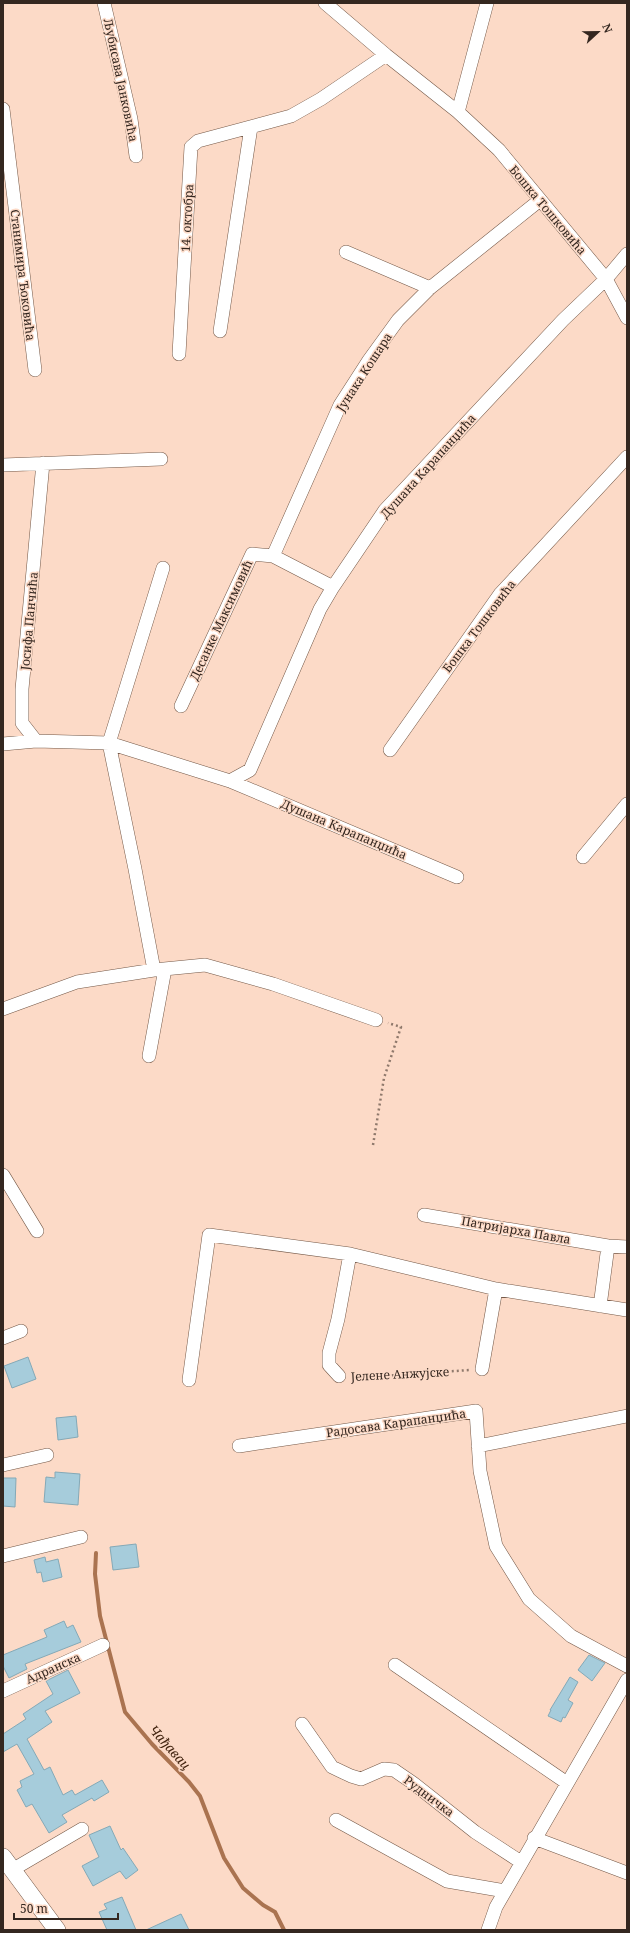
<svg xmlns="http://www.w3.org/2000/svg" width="630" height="1933" font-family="'Noto Serif',serif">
<rect width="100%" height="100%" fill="#fcdac7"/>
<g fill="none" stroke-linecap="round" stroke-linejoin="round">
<!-- stream -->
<path stroke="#aa7350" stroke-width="4" d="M96,1553l-1,21 5,42 25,96 27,32 37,38 11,14 24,62 19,30 20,17 12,7 9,18"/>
</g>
<!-- building -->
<path fill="#a6ccdb" stroke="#84a9b7" d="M28,1357l8,22 -24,9 -8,-22z
M76,1416l2,21 -20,3 -2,-22z
M55,1472l25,2 -2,31 -34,-3 2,-25 9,1z
M3,1478h13l-1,29 -12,-1z
M136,1544l3,23 -26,3 -3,-23z
M45,1557l1,5 12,-3 4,18 -19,5 -2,-10 -4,1 -3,-13z
M64,1621l3,7 6,-3 8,17 -56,22 2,5 -18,9 -6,-12v-11l44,-18 -3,-7z
M589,1655l16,8 -13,18 -14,-11z
M68,1670l12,23 -35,18 7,11 -25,17 17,31 6,-3 13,28 9,-5 3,5 27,-15 7,12 -15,9 -2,-3 -30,17 5,7 -18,11 -17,-29 -6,3 -9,-17 5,-3 -2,-6 14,-7 -17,-30 -14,8v-18l23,-15 -3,-5 30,-20 -7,-13z
M570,1677l8,5 -10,18 5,3 -8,15 -2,-1 -2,5 -13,-6 3,-6h-1z
M110,1826l11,24 2,-2 15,22 -12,9 -6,-8 -27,15 -11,-20 17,-9 -10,-22z
M122,1897l14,33h-29l-8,-18 8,-3 -3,-5z
M181,1914l8,16h-43z"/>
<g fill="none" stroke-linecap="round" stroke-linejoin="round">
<defs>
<path id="minor" d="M104,3l27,116 5,37
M325,3l61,52 72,57 41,38 107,129 21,39
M3,109l32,261
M458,112l29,-109
M346,252l84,36
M220,331l31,-204
M179,354l12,-207 7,-6 93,-25 30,-17 65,-44
M3,465l158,-6
M333,587l-60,-31 67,-151 29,-45 29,-40 32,-32 110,-88
M181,706l71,-152 21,2
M36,741l-14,-18v-34l21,-226
M3,744l33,-3 73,2 54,-175
M390,750l110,-156 127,-137
M230,781l227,96
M583,857l44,-53
M154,970l51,-5 68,19 103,36
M3,1009l74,-27 77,-12 -19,-101 -26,-126 121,38 20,-11 70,-161 13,-22 52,-77 178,-190 43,-41 21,-25
M149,1056l16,-87
M3,1175l34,56
M424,1215l184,31 19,1
M600,1306l8,-60
M3,1338l18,-7
M482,1369l14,-80 131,21
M339,1376l-10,-11v-12l9,-34 12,-65 146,35
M189,1380l20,-145 141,19
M239,1446l237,-35 4,60 16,75 33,53 42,37 56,30
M478,1446l149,-30
M3,1465l44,-10
M3,1556l78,-19
M395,1665l172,118
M3,1691l100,-46
M302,1724l30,43 19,9 10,3 23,-10 10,1 19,13 62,49 46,30
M336,1820l111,61 58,10
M534,1838l93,35
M12,1870l70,-41
M488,1930l8,-23 131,-227"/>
<path id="major" d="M3,1857l54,73"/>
</defs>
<!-- minor casing -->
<use href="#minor" stroke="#745847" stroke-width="14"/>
<!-- major casing -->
<use href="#major" stroke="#745847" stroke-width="18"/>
<!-- path -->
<path stroke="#8f796c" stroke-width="2.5" stroke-dasharray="2 3" stroke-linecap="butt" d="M373,1145l11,-67 17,-51 -13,-4
M352,1378l118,-8"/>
<!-- minor -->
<use href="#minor" stroke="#fff" stroke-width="13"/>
<!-- major -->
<use href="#major" stroke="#fff" stroke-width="17"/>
</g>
<g text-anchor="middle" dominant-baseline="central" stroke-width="3" stroke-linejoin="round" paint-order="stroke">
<!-- street labels -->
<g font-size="12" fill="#342720" stroke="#fcdac7">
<text transform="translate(121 80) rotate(78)">Љубисава Јанковића</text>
<text transform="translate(548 210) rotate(50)">Бошка Тошковића</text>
<text transform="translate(187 218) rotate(-87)">14. октобра</text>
<text transform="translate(23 275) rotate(83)">Станимира Ђоковића</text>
<text transform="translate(364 372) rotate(-57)">Јунака Кошара</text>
<text transform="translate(428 466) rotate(-48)">Душана Карапанџића</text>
<text transform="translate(221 620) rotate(-65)">Десанке Максимовић</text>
<text transform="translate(29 621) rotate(-85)">Јосифа Панчића</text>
<text transform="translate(479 626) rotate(-53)">Бошка Тошковића</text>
<text transform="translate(344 829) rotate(23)">Душана Карапанџића</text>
<text transform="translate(516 1230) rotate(10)">Патријарха Павла</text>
<text transform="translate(400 1374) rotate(-3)">Јелене Анжујске</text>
<text transform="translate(396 1423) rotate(-8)">Радосава Карапанџића</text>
<text transform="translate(53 1668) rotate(-24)">Адранска</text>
<text transform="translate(429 1796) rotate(37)">Рудничка</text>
</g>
<!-- water labels -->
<g font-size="13" font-style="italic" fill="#41230f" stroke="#fcdac7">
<text transform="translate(170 1747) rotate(48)">Чађавац</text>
</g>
</g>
<!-- border -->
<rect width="630" height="1933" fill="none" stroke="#342720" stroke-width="8"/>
<!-- north arrow -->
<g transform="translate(598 32) rotate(68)" stroke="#fcdac7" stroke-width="3" paint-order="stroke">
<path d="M0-3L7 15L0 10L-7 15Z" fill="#342720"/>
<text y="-6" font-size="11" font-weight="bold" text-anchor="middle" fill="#342720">N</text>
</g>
<!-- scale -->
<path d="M14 1913v6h104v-6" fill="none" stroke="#342720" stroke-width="2"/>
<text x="20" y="1913" font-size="12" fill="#342720" stroke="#fcdac7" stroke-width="3" paint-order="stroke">50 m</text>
</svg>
